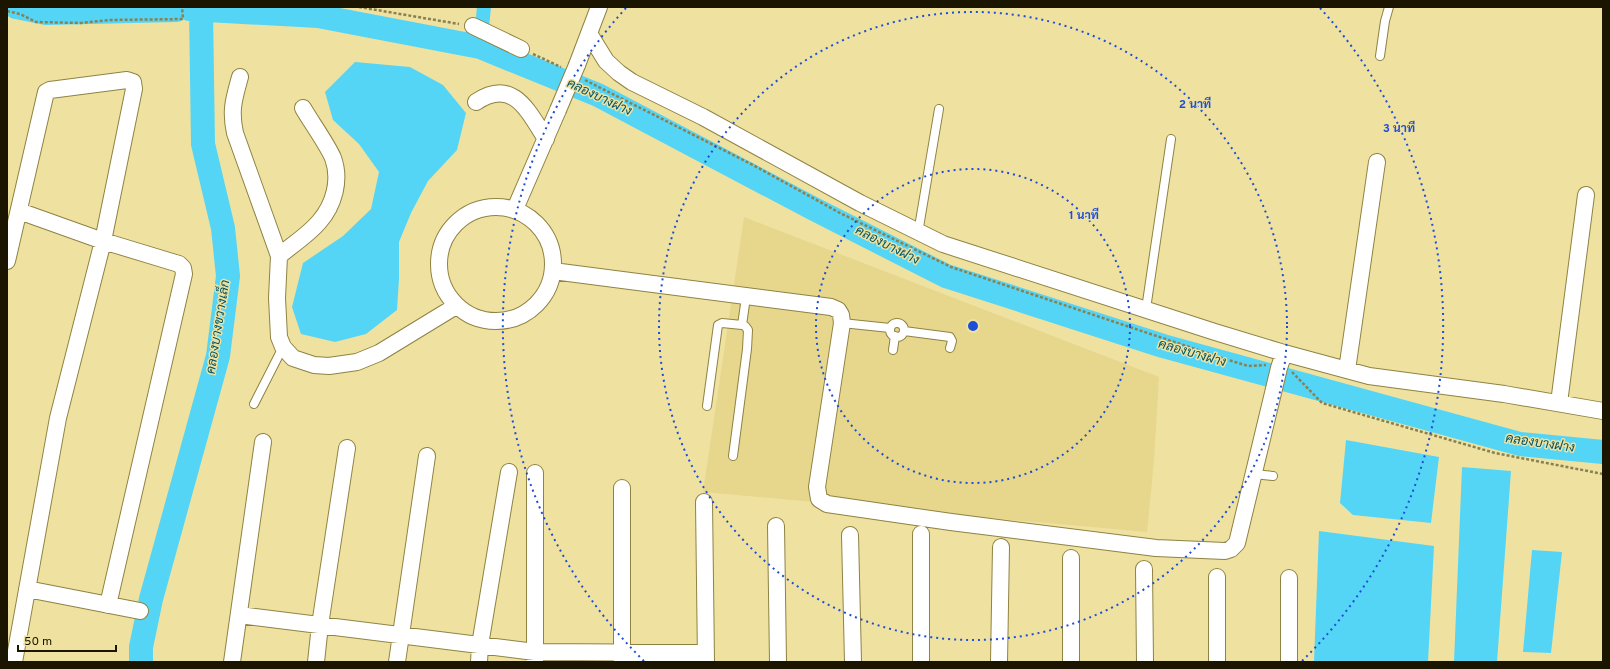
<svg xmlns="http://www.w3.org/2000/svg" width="1610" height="669" font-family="Overpass,Sarabun,sans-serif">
<rect width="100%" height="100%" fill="#efe2a0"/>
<!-- built -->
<path fill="#e6d78d" d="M744,217l415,160 -5,84 -7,71 -444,-40z"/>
<!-- water -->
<path fill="#54d5f6" d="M355,62l55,5 33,18 23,28 -9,37 -29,31 -17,32 -12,29v37l-2,31 -31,24 -31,8 -34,-8 -9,-27 11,-44 40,-27 28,-27 8,-37 -20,-28 -26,-24 -8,-28z
M1346,440l93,17 -8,66 -78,-8 -13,-12z
M1462,467l49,4 -14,191h-43z
M1319,531l115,15 -6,116h-114z
M1532,550l30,2 -11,101 -28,-1z"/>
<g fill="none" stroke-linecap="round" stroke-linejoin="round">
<!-- canal -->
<path stroke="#54d5f6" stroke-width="14" d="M480,47l4,-40"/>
<!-- river -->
<path stroke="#54d5f6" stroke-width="24" d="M16,7l30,6 130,-3
M189,9l129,7 162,31 118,48 216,114 132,67 217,70 357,98 83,8
M141,662v-15l10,-48 67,-243 10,-80 -5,-48 -20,-84 -2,-135"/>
<defs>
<path id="lane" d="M1380,56l5,-35 4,-14
M918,233l21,-124
M1146,309l25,-170
M842,323l48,5
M890 330a7 7 0 1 1 14 0a7 7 0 1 1-14 0Z
M904,331l46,6 2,4 -2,7
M893,350l2,-14
M254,404l29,-57
M707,406l11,-81 4,-2 20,2
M733,456l14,-107 1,-19 -3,-4 -3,-1 4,-28
M1254,474l19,2"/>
<path id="street" d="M473,26l48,23
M590,35l16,26 13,12 13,9 71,35 157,86 83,41 272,88 69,21 85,23 135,18 99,17
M577,65l22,-58
M240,77c-6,22 -10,33 -5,56l44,123 -2,42 2,39 4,10 10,11 21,7 15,1 28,-4 22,-9 77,-47
M476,102c37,-25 52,9 70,37
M439 264a57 57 0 1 1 114 0a57 57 0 1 1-114 0Z
M515,209l43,-99
M19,211l84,30 76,23 4,4 1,6 -76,331
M279,256c13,-11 29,-21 40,-34 15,-17 22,-42 14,-64 -6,-14 -22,-36 -30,-50
M7,261l39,-169 4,-2 77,-10 6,2 1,7 -31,152 -45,177 -44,244
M553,271l278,36 7,3 3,5 1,8 -25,164 2,12 8,5 124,18 205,26 69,3 6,-2 6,-6 42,-175 5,-15
M1347,370l30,-208
M1559,403l27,-208
M622,488v174
M704,502l2,160
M776,526l2,136
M921,534v128
M850,535l3,127
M1071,558v104
M1144,569l1,93
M1217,577v85
M27,589l113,22
M239,615l296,37 171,1
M232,662l31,-220
M316,662l4,-37 27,-177
M397,662l30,-206
M479,662l1,-17 29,-173
M535,662v-189
M999,662l2,-115
M1289,662v-84"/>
</defs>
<!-- lane casing -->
<use href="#lane" stroke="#8f8243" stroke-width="10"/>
<!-- street casing -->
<use href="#street" stroke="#8f8243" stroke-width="18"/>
<!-- path -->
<path stroke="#898053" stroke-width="2.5" stroke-dasharray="3 2" stroke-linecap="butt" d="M359,7l100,17
M7,11l13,3 16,8 45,1 29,-3 73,-1 -1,-12
M533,54l28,13
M585,80l168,85 87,48 111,54 271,91 26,8 18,-1
M1292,372l30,31 173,50 108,21"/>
<!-- lane -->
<use href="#lane" stroke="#fff" stroke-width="8"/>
<!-- street -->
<use href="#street" stroke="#fff" stroke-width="16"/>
<defs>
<path id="street-bridge" d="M558,110l19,-45"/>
</defs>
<!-- street-bridge casing -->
<use href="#street-bridge" stroke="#8f8243" stroke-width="18" stroke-linecap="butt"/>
<!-- street-bridge -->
<use href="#street-bridge" stroke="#fff" stroke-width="16"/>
</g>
<!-- distance rings -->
<g fill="none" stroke="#1d4ed8" stroke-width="2" stroke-dasharray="2 4">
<circle cx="973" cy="326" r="157"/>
<circle cx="973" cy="326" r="314"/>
<path d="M644 661A470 470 0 0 1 626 8M1320 8A470 470 0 0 1 1302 661"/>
</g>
<g text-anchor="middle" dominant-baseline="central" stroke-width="3" stroke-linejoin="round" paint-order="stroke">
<!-- water labels -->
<g font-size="13" font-style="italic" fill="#035364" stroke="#efe2a0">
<text transform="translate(599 98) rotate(25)">คลองบางฝาง</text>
<text transform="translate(887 246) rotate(27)">คลองบางฝาง</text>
<text transform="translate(219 327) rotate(-81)">คลองบางขวางเล็ก</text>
<text transform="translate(1192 354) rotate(16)">คลองบางฝาง</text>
<text transform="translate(1540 444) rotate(8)">คลองบางฝาง</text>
</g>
</g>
<circle cx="973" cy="326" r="6" fill="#1d4ed8" stroke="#efe2a0" stroke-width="2"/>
<g font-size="12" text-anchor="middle" font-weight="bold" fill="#1d4ed8" stroke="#efe2a0" stroke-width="3" stroke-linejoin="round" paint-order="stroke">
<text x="1195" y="108">2 นาที</text>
<text x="1399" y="132">3 นาที</text>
<text x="1084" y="219">1 นาที</text>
</g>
<!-- border -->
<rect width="1610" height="669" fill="none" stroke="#1b1500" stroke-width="16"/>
<!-- scale -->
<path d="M18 645v6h98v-6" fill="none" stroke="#1b1500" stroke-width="2"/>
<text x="24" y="645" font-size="12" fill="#1b1500" stroke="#efe2a0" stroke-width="3" paint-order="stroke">50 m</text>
</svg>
